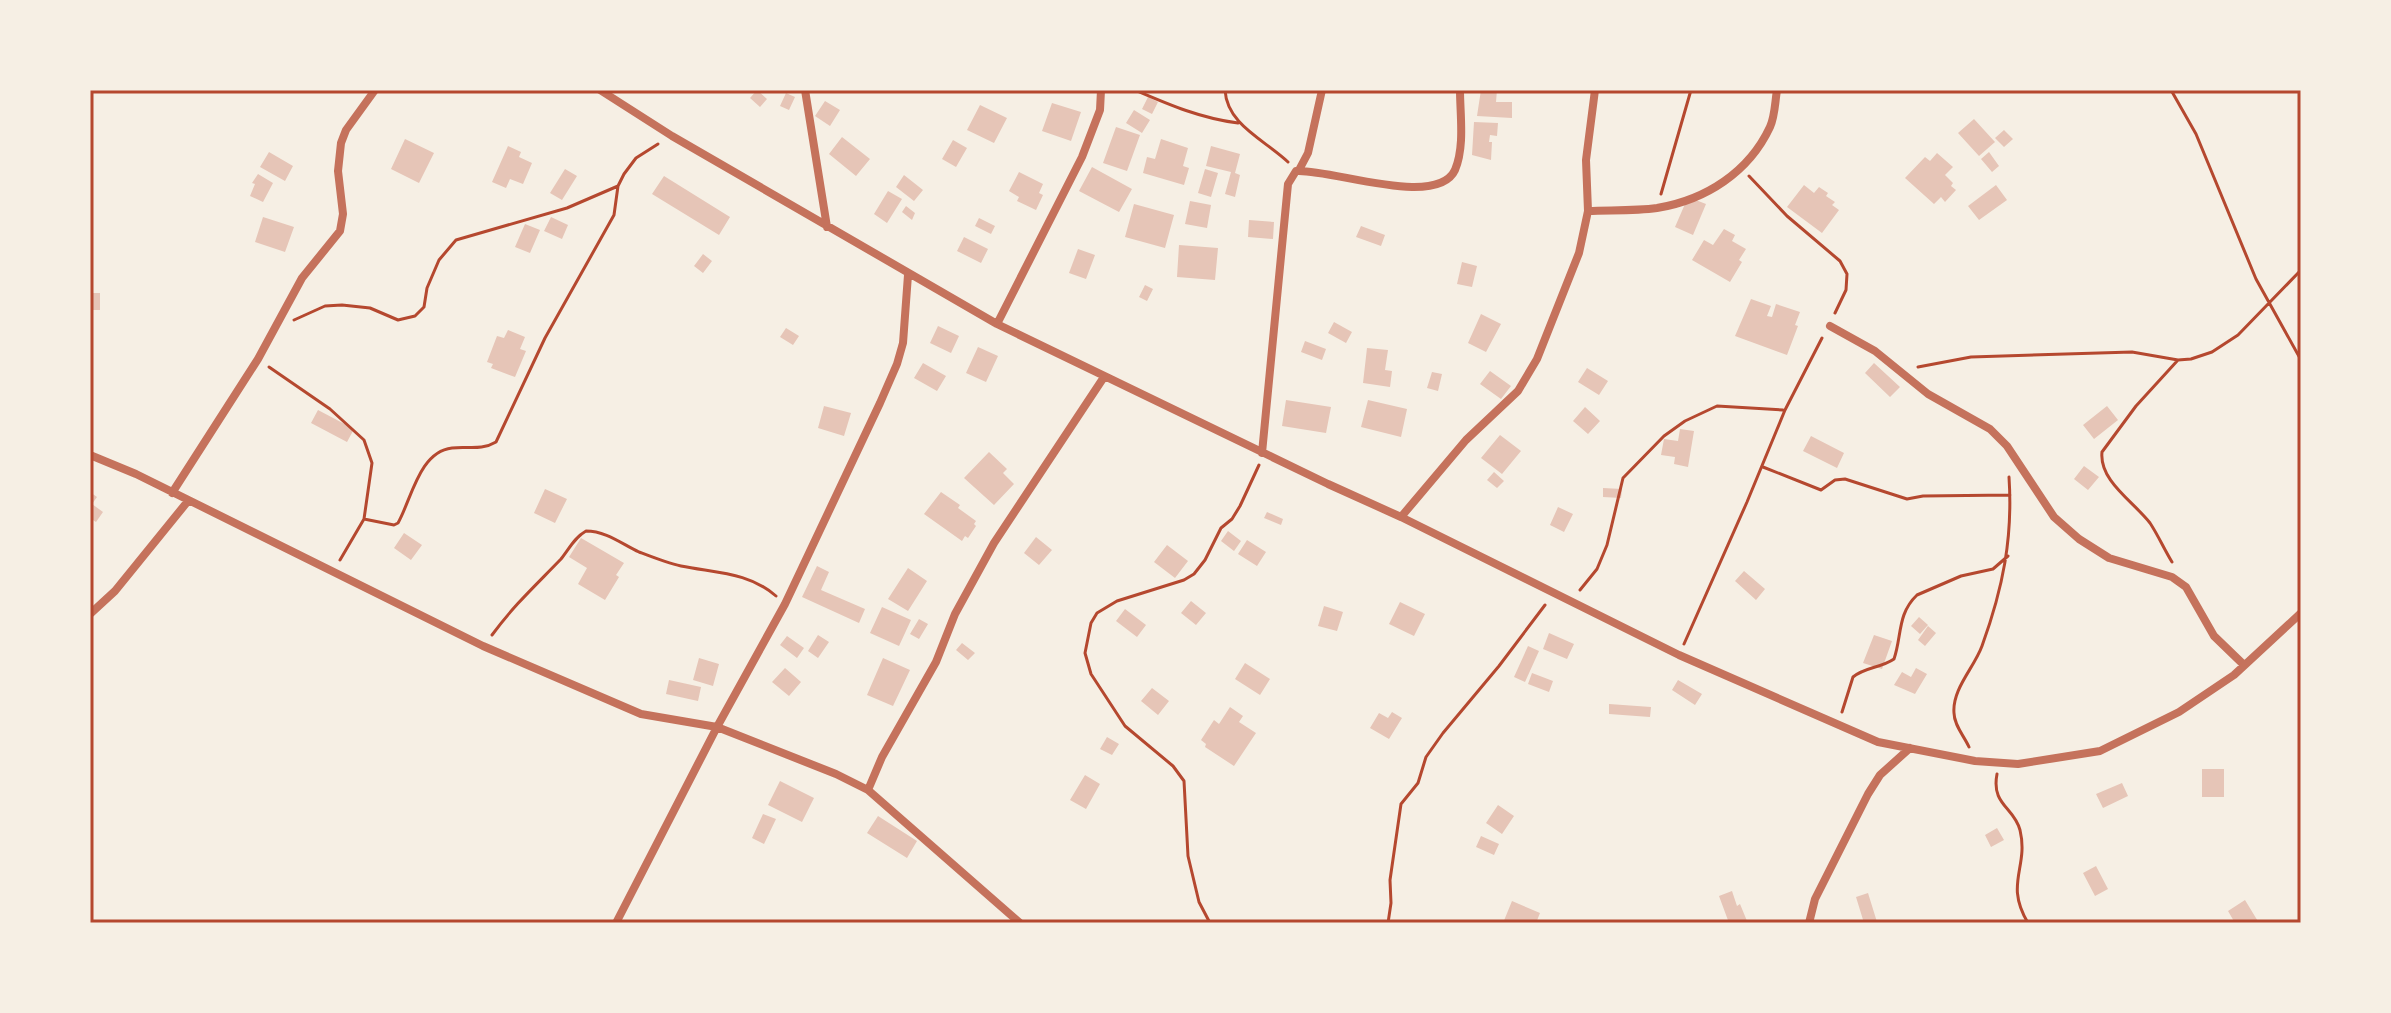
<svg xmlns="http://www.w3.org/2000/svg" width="2391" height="1013" font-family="Ubuntu,sans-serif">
<rect width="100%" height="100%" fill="#f6efe4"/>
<!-- building -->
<path fill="#e6c5b7" d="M757,90l10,9 -7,8 -10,-9z
M1481,90h16l-1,12h16v16l-35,-2z
M786,93l9,4 -6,13 -9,-4z
M1148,97l10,5 -6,12 -10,-5z
M825,101l15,9 -10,16 -15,-10z
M1052,103l29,9 -10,29 -29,-10z
M980,105l27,13 -13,25 -27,-13z
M1134,110l16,10 -8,13 -16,-10z
M1974,119l21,23 -16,14 -21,-23z
M1474,122l24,1 -1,13 -7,-1 -1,7h3l-1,18 -19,-5z
M1116,127l24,8 -13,36 -24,-8z
M2004,130l9,9 -9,8 -9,-9z
M842,137l28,22 -14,17 -27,-22z
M405,139l29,14 -15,30 -28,-14z
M1161,139l27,9 -5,18 6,2 -5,17 -41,-12 4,-16 8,2z
M953,140l14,8 -11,19 -14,-8z
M508,146l13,6 -2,5 13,6 -9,21 -13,-5 -4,9 -14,-6z
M1211,146l29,8 -5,19 5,2 -5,22 -10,-3 6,-22 -25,-6z
M269,152l24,14 -8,15 -25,-14z
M1989,152l10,14 -7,6 -11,-13z
M1937,153l16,14 -8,8 8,8 -2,3 5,4 -11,12 -4,-5 -7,7 -29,-26 20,-21 5,4z
M1092,167l40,22 -13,23 -40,-21z
M565,169l12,7 -15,24 -12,-7z
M1205,169l13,4 -7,24 -13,-4z
M1019,172l24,12 -4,9 4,2 -7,15 -19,-9 2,-4 -10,-6z
M258,174l15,9 -10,19 -13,-6 5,-12 -3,-1z
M904,175l19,15 -9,11 -18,-14z
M664,176l66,41 -11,18 -67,-41z
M1804,185l10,8 5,-6 9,6 -2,3 9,6 -3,3 7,5 -17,23 -35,-26z
M1996,185l11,15 -28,20 -11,-14z
M888,191l14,8 -15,24 -13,-9z
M1688,197l18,7 -13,31 -18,-8z
M1190,201l21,4 -4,23 -22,-4z
M1134,204l40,11 -9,33 -40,-11z
M906,206l9,7 -3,7 -10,-8z
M263,217l31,10 -9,25 -30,-10z
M551,217l17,8 -6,14 -18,-8z
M979,218l16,8 -4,8 -16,-8z
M1249,220l25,2 -1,17 -25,-2z
M525,224l15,6 -10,23 -15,-6z
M1361,226l24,9 -4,11 -25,-9z
M1724,229l11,6 -3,6 14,8 -7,11 3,2 -12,20 -38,-22 12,-20 9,5z
M964,237l24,12 -7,14 -24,-12z
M1179,245l39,3 -3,32 -38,-3z
M1078,249l17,6 -9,24 -17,-6z
M703,254l9,7 -9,12 -9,-7z
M1462,262l15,4 -5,21 -15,-3z
M1145,285l8,4 -6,12 -8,-4z
M90,293h10v17h-10z
M1751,299l20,7 -4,10 5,1 4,-13 24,8 -5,13 3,1 -11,29 -52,-19z
M1481,314l20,10 -15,28 -18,-9z
M1334,322l18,10 -6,11 -18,-10z
M938,326l21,10 -8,17 -21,-10z
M786,328l13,8 -6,9 -13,-8z
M508,330l17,7 -5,12 6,2 -11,26 -24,-9 2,-4 -6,-2 10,-26 7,2z
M1305,341l21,8 -4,11 -21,-8z
M978,347l20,9 -12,26 -20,-9z
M1367,348l21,2 -3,20 7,1 -2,16 -27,-4z
M923,363l23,13 -9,15 -23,-13z
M1874,363l26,24 -10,10 -25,-24z
M1587,368l21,13 -9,14 -21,-13z
M1490,371l21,15 -10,13 -21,-15z
M1432,372l10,2 -4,17 -11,-3z
M1286,400l45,7 -5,26 -44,-7z
M1368,400l39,9 -6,28 -40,-10z
M824,406l27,7 -7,23 -26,-8z
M2107,406l11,14 -24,19 -11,-14z
M1585,407l15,14 -12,13 -15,-13z
M318,410l36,19 -7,13 -36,-19z
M1680,429l14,2 -6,36 -14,-3 1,-7 -14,-2 3,-16 14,2z
M1500,435l21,16 -19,23 -21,-16z
M1811,436l33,17 -7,15 -34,-17z
M989,452l18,17 -4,4 11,11 -20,21 -30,-27z
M2084,466l15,11 -11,13 -14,-11z
M1494,472l10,9 -7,7 -10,-8z
M1603,488l19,1 -1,9 -18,-1z
M545,489l22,10 -12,24 -21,-10z
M90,492l7,5 -5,7 11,8 -7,10 -6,-4z
M941,492l19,13 -2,3 18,13 -2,3 2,2 -8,12 -3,-2 -3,5 -38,-27z
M1558,507l15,7 -9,18 -14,-7z
M1267,512l16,7 -2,6 -17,-7z
M1228,531l13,10 -7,10 -13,-10z
M404,533l18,12 -11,15 -17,-12z
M1036,537l16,13 -13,15 -15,-12z
M581,538l43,25 -8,12 3,2 -14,23 -27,-16 9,-16 -18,-11z
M1247,540l19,12 -9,14 -19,-12z
M1167,545l21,16 -13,17 -21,-16z
M817,566l12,6 -8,18 44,19 -6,14 -57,-26z
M908,568l19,13 -19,30 -20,-12z
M1744,571l21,18 -9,11 -21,-19z
M1191,601l15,12 -10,12 -15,-12z
M1400,602l25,12 -11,22 -25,-12z
M1324,606l19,6 -6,19 -19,-5z
M882,607l29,13 -12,26 -29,-13z
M1125,609l21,16 -9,12 -21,-16z
M1919,617l9,8 -8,9 -9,-8z
M919,619l9,5 -9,15 -9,-5z
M1928,626l8,7 -11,13 -7,-6z
M1549,633l25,11 -7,15 -24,-10z
M818,635l11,7 -11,16 -10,-7z
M1874,635l18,6 -10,28 -19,-6z
M787,636l17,12 -7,10 -17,-13z
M962,643l13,10 -7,7 -12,-10z
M1528,646l11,5 -14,31 -11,-5z
M699,658l20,6 -6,22 -20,-6z
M883,658l27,12 -17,36 -26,-11z
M1245,663l25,16 -10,16 -25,-16z
M785,668l16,14 -12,14 -17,-14z
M1916,668l11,6 -12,20 -21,-9 8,-13 9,5z
M1532,673l21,8 -4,11 -21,-8z
M669,680l32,7 -3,14 -32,-7z
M1678,680l24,14 -7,11 -23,-15z
M1152,688l17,13 -11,14 -17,-14z
M1609,704l42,3 -1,10 -41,-3z
M1230,707l13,9 -4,6 17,11 -22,33 -29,-19 1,-3 -5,-4 13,-20 5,4z
M1392,712l10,6 -13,21 -19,-11 9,-15 9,5z
M1107,737l12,7 -7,11 -12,-6z
M2202,769h22v28h-22z
M1085,775l15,9 -14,25 -16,-9z
M780,781l34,17 -12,24 -34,-17z
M2122,783l6,13 -25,12 -7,-14z
M1498,805l16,11 -12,18 -16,-11z
M763,814l13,5 -12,25 -12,-6z
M878,816l39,25 -10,17 -40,-25z
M1997,828l7,12 -13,7 -6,-12z
M1481,836l18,8 -5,11 -18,-8z
M2096,866l12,23 -13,7 -12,-23z
M1732,891l5,15 3,-2 7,17 -3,2h-15l-10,-27z
M1868,893l9,29 -2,1h-11l-8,-26z
M2245,900l14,23h-24l-7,-12z
M1512,901l28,12 -4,10h-33z"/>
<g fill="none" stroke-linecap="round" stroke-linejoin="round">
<!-- path -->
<path stroke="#b5482f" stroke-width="3" d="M1135,90c35,15 65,28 103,33
M1225,90c2,35 40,50 63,72
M2171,90l25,44 60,145 45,81
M1749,176l38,40 53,45 7,13 -1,16 -11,23
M1661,194l30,-104
M294,320l31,-14 17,-1 28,3 28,12 17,-4 9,-9 3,-19 12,-28 17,-20 111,-32 51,-22
M269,367l61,42 34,31 8,23 -8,56 -24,41
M1918,367l53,-10 161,-5 46,8 13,-1 21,-7 26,-17 63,-65
M1763,467l58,23 14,-10 10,-1 62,20 16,-3 87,-1
M364,519l30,6 4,-2c14,-25 21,-71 54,-75 16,-2 29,3 44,-6l49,-104 69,-123 4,-29 6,-12 12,-16 22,-14
M2172,562c-8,-13 -14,-27 -22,-39 -16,-21 -51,-42 -48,-71l34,-46 42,-46
M1580,590l17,-21 10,-24 16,-67 41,-42 21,-15 32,-15 66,4
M492,635c22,-30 44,-50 69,-76 8,-10 14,-22 25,-28 20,0 36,13 53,21 13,5 28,11 42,14 34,7 68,6 95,30
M1684,644l63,-142 38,-92 37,-72
M1842,712l11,-35c12,-10 28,-9 41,-18 8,-23 3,-45 23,-64l44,-19 32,-7 15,-13
M1969,747c-5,-11 -15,-22 -15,-34 -2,-24 20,-45 28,-67 21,-58 31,-108 27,-169
M1997,774c-6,31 17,33 23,56 9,38 -16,53 8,93
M1210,923l-11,-21 -11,-46 -4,-75 -11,-15 -48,-40 -34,-52 -6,-21 6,-30 6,-10 20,-12 67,-21 10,-6 11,-14 16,-32 11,-9 8,-13 19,-41
M1388,923l3,-20 -1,-23 11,-76 17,-21 8,-26 17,-24 56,-67 46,-61"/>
<!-- minor -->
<path stroke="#c5725c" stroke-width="8" d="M600,90l72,46 325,188 331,160 73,33 278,138 199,87 97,19 43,3 82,-13 79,-39 55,-37 67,-62
M805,90l22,137
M1299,170l9,-17 14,-63
M1588,211c23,-1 47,0 69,-3 49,-8 92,-36 113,-81 5,-11 5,-25 7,-37
M997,324l85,-167 18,-47 1,-20
M1830,326l45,25 53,43 62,35 17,17 47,71 25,22 30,19 63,19 14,10 28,49 30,29
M1262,453l26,-269 8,-13c33,-3 141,38 159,-1 10,-24 5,-55 5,-80
M90,455l46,19 347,172 158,68 76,13 119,47 32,16 152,133
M172,493l86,-134 44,-81 38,-47 3,-17 -5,-43 3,-28 5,-13 29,-40
M1401,517l65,-77 52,-49 19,-32 42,-106 9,-42 -2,-51 9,-70
M90,614l25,-23 73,-90
M868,790l14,-33 54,-95 19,-48 39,-71 110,-166
M616,923l101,-196 68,-123 95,-201 17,-39 6,-21 5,-68
M1809,923l6,-24 53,-105 12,-19 30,-27"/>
</g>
<!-- border -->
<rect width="2391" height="1013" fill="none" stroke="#f6efe4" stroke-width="184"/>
<rect x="92" y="92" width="2207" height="829" fill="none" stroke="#b5482f" stroke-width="3"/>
</svg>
